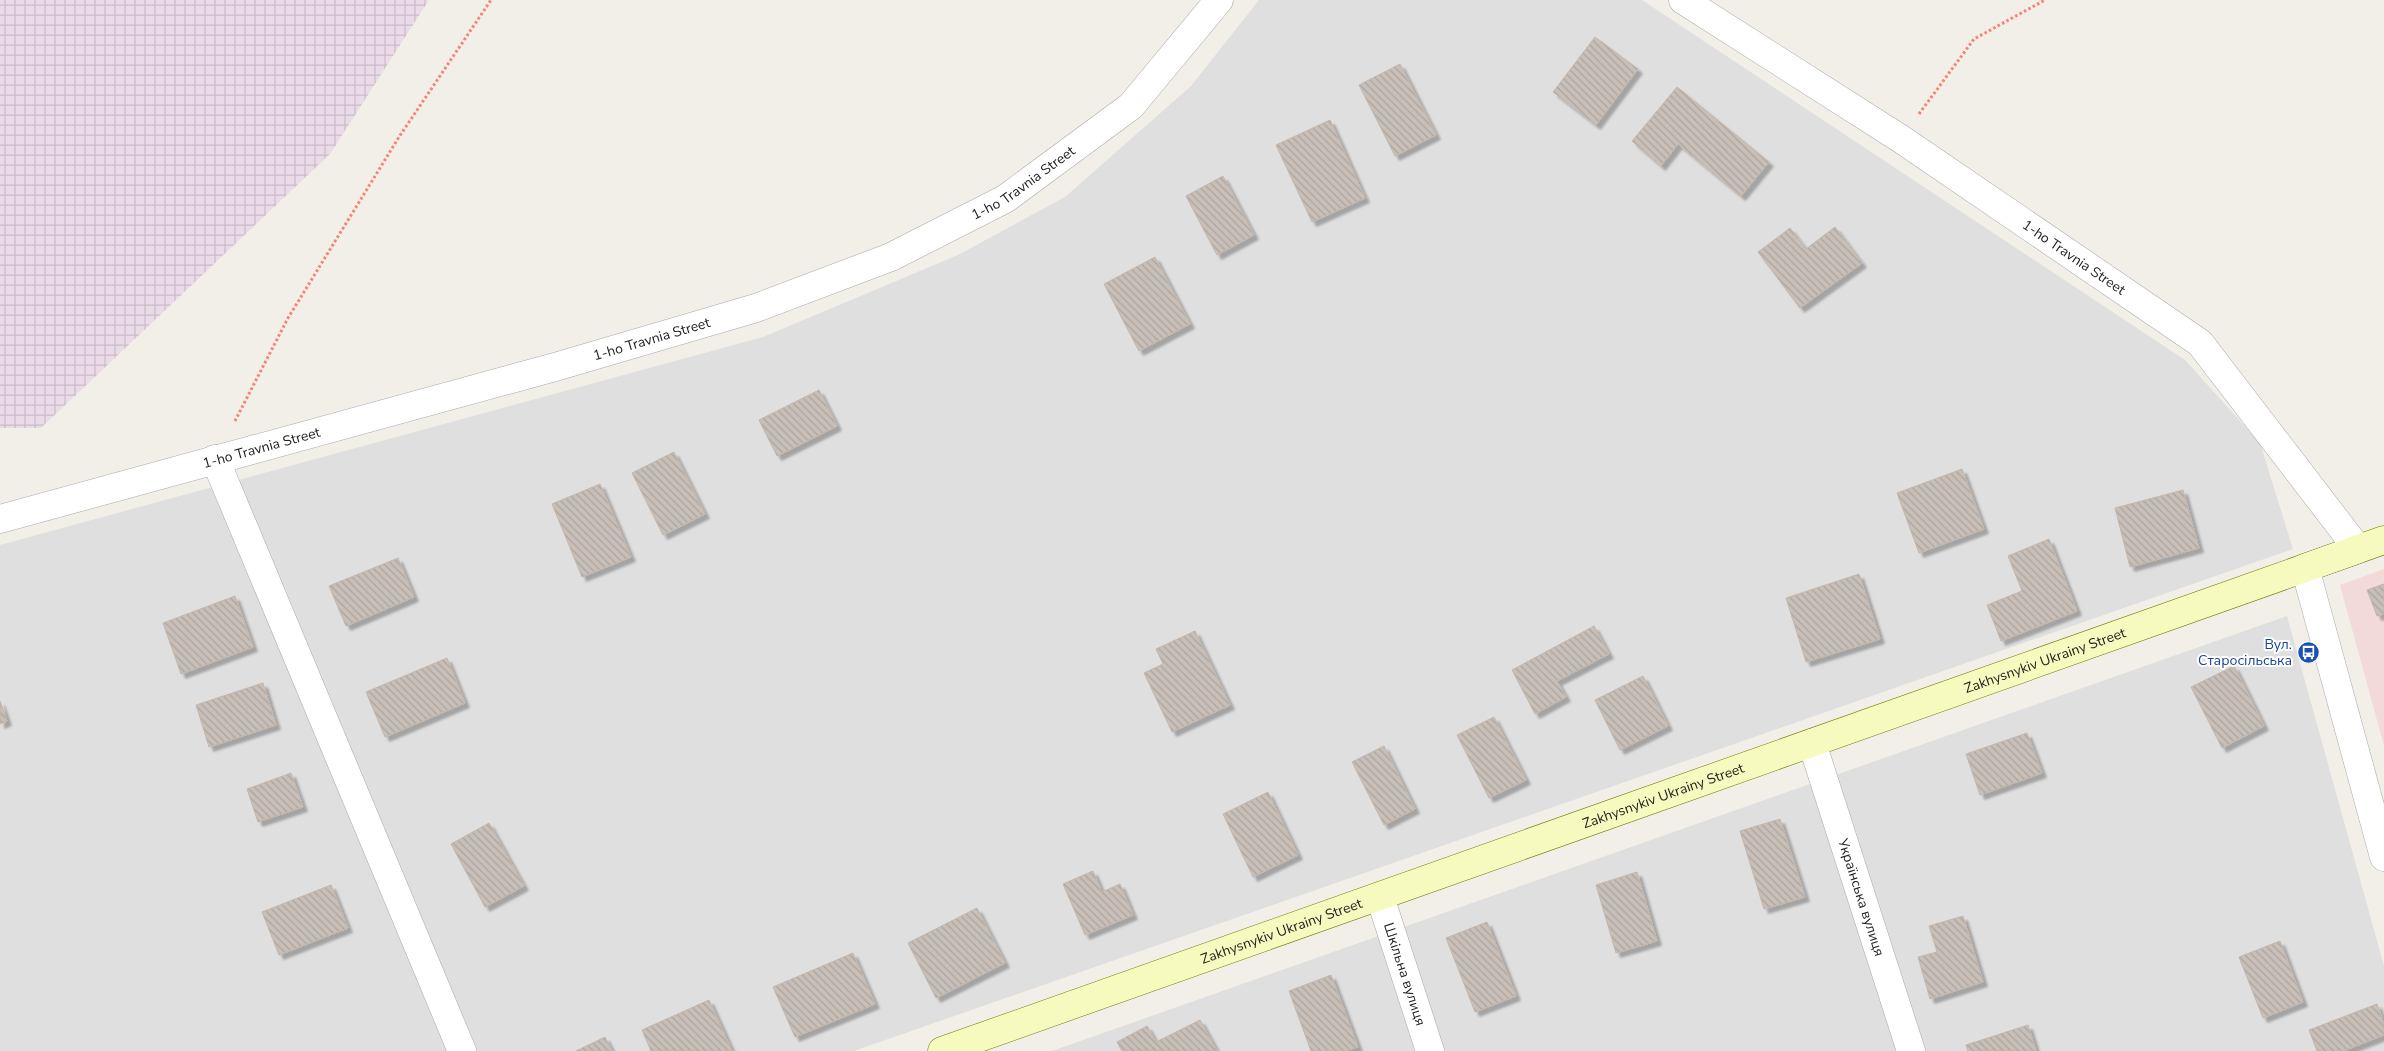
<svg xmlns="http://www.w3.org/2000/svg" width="2384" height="1051" font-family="'Nunito Sans',sans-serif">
<defs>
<pattern id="industrial-grid" width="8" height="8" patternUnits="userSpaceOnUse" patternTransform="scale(1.25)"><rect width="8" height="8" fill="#ebdbe8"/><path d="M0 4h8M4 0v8" fill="none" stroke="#c9bcc7"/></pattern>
<pattern id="building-back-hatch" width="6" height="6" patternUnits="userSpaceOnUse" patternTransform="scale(1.25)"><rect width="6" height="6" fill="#c7bfb8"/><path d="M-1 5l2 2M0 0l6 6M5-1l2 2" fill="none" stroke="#aba49e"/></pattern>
<filter id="shadow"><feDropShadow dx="4.5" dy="4.5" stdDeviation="1" flood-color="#0004"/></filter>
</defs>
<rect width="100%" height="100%" fill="#f2efe9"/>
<!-- residential -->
<path fill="#e0dfdf" d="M1259,0h383l543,360 75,83 33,106 -1439,502h-854v-506l763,-208 195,-82 107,-58 126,-111z
M2287,616l97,350v85h-1332z"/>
<!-- commercial -->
<path fill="#f2dad9" d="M2384,569v177l-44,-161z"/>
<!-- industrial -->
<path fill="url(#industrial-grid)" d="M0,0h429l-99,154 -289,274h-41z"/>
<!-- building -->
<path fill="url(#building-back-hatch)" stroke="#c4b6ab" filter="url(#shadow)" d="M1595,37l43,32 -42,56 -43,-33z
M1400,64l36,71 -41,21 -36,-71z
M1677,87l92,75 -28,34 -63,-52 -17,22 -29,-25z
M1330,120l35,78 -53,24 -36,-77z
M1223,176l31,59 -37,20 -31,-59z
M1835,227l27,36 -62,45 -42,-56 32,-24 16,21z
M1155,257l35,67 -51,27 -35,-67z
M819,390l18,36 -60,30 -18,-36z
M674,452l31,62 -42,21 -31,-62z
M1962,469l22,60 -65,24 -22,-60z
M600,484l31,73 -49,20 -30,-73z
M2183,490l16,58 -69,19 -15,-59z
M2049,539l28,72 -76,30 -14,-36 35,-14 -14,-35z
M398,558l16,39 -68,29 -17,-40z
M1859,574l21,65 -74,23 -20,-64z
M2384,584v30l-7,2 -10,-26z
M235,596l18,51 -72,27 -18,-51z
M1594,626l15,28 -52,27 9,16 -31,17 -23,-44z
M1195,631l35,74 -58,27 -28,-59 19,-9 -7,-15z
M447,658l18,45 -80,34 -19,-45z
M2234,666l30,60 -42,22 -31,-61z
M1643,676l25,50 -48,24 -25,-50z
M263,683l13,42 -67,22 -13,-42z
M0,701l7,20 -7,3z
M1494,717l32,63 -37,18 -32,-63z
M2027,733l15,40 -62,22 -14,-41z
M1384,746l31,63 -31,16 -32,-63z
M291,773l12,34 -45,15 -11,-33z
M1268,792l30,63 -45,22 -30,-63z
M1780,819l25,78 -41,12 -24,-78z
M489,823l35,63 -39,21 -34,-63z
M1093,871l9,21 18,-8 13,31 -48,20 -22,-51z
M1637,872l20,69 -41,12 -20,-68z
M331,885l17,43 -69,27 -17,-43z
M977,908l28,55 -69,35 -28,-55z
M1963,916l20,66 -53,17 -12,-42 19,-5 -8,-26z
M1487,922l29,74 -41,16 -29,-74z
M2280,941l23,61 -40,16 -24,-61z
M853,953l22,51 -80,33 -22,-50z
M1331,975l27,72 -12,4h-35l-22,-60z
M709,1000l23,51h-81l-9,-21z
M2377,1004l7,20v11l-41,16h-26l-8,-21z
M1200,1020l17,31h-95l-5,-9 30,-16 9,16z
M2028,1025l8,26h-68l-2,-6z
M605,1037l7,14h-36z"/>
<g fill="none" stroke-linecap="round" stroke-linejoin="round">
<defs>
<g id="street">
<path id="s1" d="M1683,0l218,139 299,204 158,206 -53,19 79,289"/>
<path d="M215,459l247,592"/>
<path id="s2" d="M0,519l555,-152 201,-59 135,-51 114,-58 126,-93 88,-106"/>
<path id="s3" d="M1812,743l99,308"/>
<path id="s4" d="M1380,897l50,154"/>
</g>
<g id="secondary">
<path id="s5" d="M942,1051l1442,-511"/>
</g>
</defs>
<!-- street casing -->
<use href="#street" stroke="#a9a9a9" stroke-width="29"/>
<!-- secondary casing -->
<use href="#secondary" stroke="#707d05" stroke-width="29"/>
<!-- path -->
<path stroke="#fa8072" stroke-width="3" stroke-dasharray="2.5 2.5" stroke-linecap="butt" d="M1919,114l55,-75 71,-39
M235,421l53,-103 111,-181 92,-137"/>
<!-- street -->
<use href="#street" stroke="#fff" stroke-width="28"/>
<!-- secondary -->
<use href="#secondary" stroke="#f7fabf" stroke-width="28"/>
</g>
<!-- icons -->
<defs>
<symbol id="bus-disc" viewBox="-11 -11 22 22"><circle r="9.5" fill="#1a4fb4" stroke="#fff"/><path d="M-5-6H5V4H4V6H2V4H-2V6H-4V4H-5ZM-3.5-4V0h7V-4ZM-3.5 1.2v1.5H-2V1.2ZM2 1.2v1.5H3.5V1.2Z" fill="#fff"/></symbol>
</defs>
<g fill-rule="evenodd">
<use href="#bus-disc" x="2296" y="640" width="25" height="25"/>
</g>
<g text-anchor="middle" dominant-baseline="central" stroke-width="4" stroke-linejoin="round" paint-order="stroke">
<!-- street labels -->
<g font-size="14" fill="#222" stroke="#fff">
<text stroke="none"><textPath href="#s2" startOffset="1081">1-ho Travnia Street</textPath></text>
<text stroke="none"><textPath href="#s1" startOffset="468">1-ho Travnia Street</textPath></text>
<text stroke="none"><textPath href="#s2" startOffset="676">1-ho Travnia Street</textPath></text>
<text stroke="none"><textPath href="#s2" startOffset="271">1-ho Travnia Street</textPath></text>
<text stroke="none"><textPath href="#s5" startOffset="1170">Zakhysnykiv Ukrainy Street</textPath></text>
<text stroke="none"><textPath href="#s5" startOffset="765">Zakhysnykiv Ukrainy Street</textPath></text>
<text stroke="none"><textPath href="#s3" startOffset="162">Українська вулиця</textPath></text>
<text stroke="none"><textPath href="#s5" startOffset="360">Zakhysnykiv Ukrainy Street</textPath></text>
<text stroke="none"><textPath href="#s4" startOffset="81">Шкільна вулиця</textPath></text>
</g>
<!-- transit labels -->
<g font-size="14" fill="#164399" stroke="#fff" text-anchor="end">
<text x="2292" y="644">Вул.<tspan x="2292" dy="16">Старосільська</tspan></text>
</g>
</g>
</svg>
